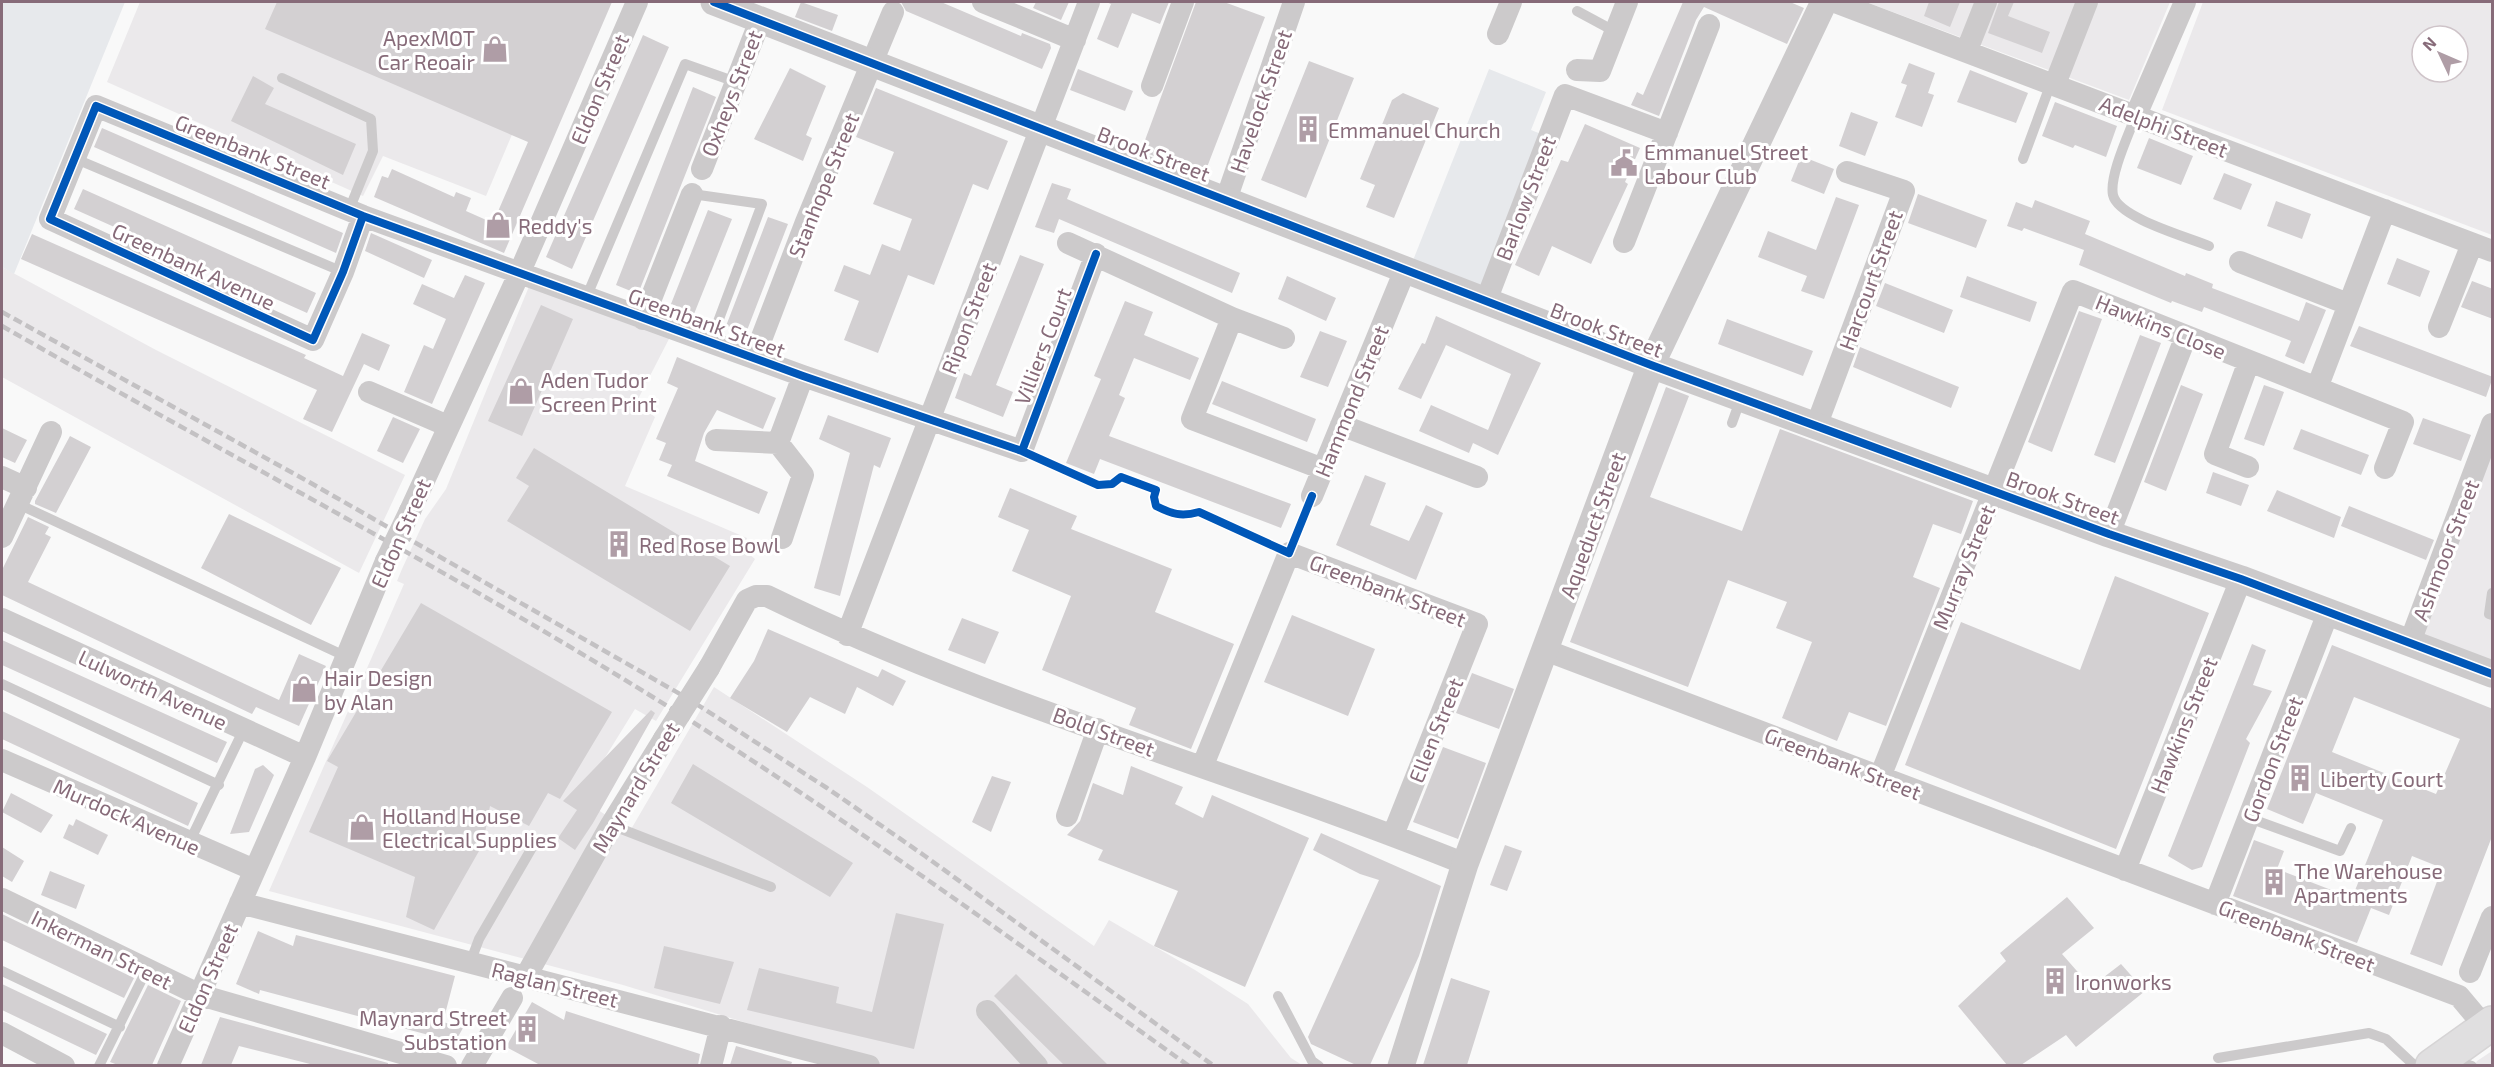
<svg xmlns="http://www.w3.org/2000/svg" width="2494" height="1067" font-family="'Exo 2',sans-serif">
<rect width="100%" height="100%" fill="#f9f9f9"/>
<!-- built -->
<path fill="#ebe9eb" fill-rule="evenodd" d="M140,2h428l-82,194 -103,-40 -20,40 -256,-114z
M1866,2h304l-41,98z
M2203,2h289v233l-330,-125zM2422,36h36v36h-36z
M2,267l154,83 249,125 -46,98 -357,-196z
M530,284l140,53 -34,66 19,14 -30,69 122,52 -3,12 11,9 -99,162 -21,-12 -55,89 50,33 84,-144 153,100 227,159 15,-26 86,50 53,34 43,54 11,7h-418l-261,-80 -354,-94 135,-307 -7,-3 5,-12 23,-50 21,-30z
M2492,434v229l-71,-28z
M2492,1051v14l-18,1 3,-5z"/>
<!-- green -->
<path fill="#e7e9ec" d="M2,2h123l-111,272 -12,-7z
M1489,69l57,23 -15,38 15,6 -64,160 -72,-28z"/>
<!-- building -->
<path fill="#d3d0d2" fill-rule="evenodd" d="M277,2h335l-108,251 -130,-56 8,-21 6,2 4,-9 62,28 2,-5 15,6 -5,13 27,12 35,-81 -263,-113z
M801,2l37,13 -6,16 -37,-14z
M901,2h40l80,34 1,-3 28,11 1,4 -9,21 -136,-58z
M1036,2h33l-8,18 -28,-12z
M1106,2h63l-9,22 -28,-11 -14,35 -21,-9 14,-35z
M1196,2h28l41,15 -61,158 -63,-24z
M1683,2h107l14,6 -17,36 -83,-37 -8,13 -37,96 -28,-11 6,-13 6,3z
M1929,2h31l-10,25 -26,-11z
M1999,2h15l-6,14 42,16 -8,21 -54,-20z
M643,35l26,12 -97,222 -26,-12z
M1309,61l45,17 -48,120 -45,-18z
M1909,63l26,10 -7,20 6,2 -12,32 -27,-10 12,-32 -6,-2z
M790,68l36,18 -20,49 6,3 -9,23 -49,-22z
M1078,69l55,22 -8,20 -55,-21z
M1970,70l58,23 -12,30 -59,-21z
M253,76l21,12 -9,16 91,40 -13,31 -112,-54z
M693,87l23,10 -78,197 -22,-9z
M876,88l132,53 -20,49 -15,-6 -39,101 -26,-10 -30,78 -34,-13 15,-39 -25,-10 10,-26 26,10 12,-31 18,7 12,-32 -39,-15 21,-52 -38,-15z
M1403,93l36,15 -45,110 -28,-11 9,-22 -15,-6 32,-79z
M2055,102l62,24 -11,31 -31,-12 -2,3 -31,-12z
M1851,112l27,10 -13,34 -26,-10z
M1585,124l55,24 -15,34 3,2 -37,80 -39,-18 -13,30 -24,-11 46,-105 7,2z
M102,128l241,105 -7,20 -242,-106z
M2149,138l44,18 -12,29 -44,-17z
M1801,156l33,13 -10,25 -33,-13z
M2224,173l28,11 -11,26 -28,-11z
M1052,183l19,6 -4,10 173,74 -8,20 -173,-74 -5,14 -19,-6z
M83,189l233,104 -9,20 -233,-104z
M1918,194l69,26 -11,28 -68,-25z
M1836,197l23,8 -35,94 -23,-8 6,-15 -49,-19 10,-26 48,19z
M2035,200l55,21 -5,13 100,42 1,-3 27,11 -1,4 87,33 7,-19 20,8 -22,54 -19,-8 6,-15 -87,-34 -2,5 -30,-11 -1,2 -92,-38 5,-15 -60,-22 -2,3 -15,-5 9,-24 16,6z
M2276,201l35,13 -9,25 -35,-13z
M708,210l24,9 -38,95 -23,-10z
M768,217l20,7 -42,109 -20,-7z
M371,233l61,27 -8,18 -59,-27z
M32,234l274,121 -2,3 39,18 19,-43 28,12 -11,26 -15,-7 -32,68 -29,-13 14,-29 -296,-131z
M1020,255l24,9 -48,121 17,7 -10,25 -48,-19 9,-25 7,3z
M2397,258l33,13 -10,26 -33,-13z
M465,275l20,8 -53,121 -28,-12 20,-47 9,4 13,-30 -33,-15 9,-20 32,14z
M1287,276l49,22 -10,23 -48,-22z
M1967,276l70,26 -7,20 -70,-25z
M2472,281l21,8v30l-32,-12z
M1885,283l68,27 -9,23 -68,-27z
M1125,301l28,11 -9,23 55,23 -9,22 -56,-22 -15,37 6,3 -16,38 182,68 -10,24 -181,-69 -6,15 -28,-11 35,-84 -7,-3z
M541,305l32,14 -51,117 -34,-15z
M2079,311l23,8 -50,133 -24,-10z
M1436,316l105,47 -43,92 -25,-12 -4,10 -50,-22 12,-26 57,25 23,-56 -65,-29 -25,54 -23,-10 24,-46 3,1z
M1727,319l86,32 -10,25 -85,-32z
M2359,326l134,51 -7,20 -136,-51z
M1320,331l27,10 -19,46 -28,-10z
M2140,335l21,8 -46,120 -21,-8z
M1860,347l99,40 -8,21 -98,-41z
M677,357l99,41 -13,31 -46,-19 -13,23 -9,28 73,31 -9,22 -92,-38 5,-11 -13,-5 7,-17 -10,-4 22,-51 -11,-5z
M1222,381l94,38 -9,23 -95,-38z
M2181,385l22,9 -37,97 -22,-9z
M2264,385l20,7 -20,54 -20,-7z
M1666,387l23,9 -39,101 92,34 38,-102 193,72 -12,33 -28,-10 -20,53 27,11 -54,138 -37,-14 -12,29 -55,-23 30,-76 -36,-14 11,-26 -59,-22 -40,107 -118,-45z
M828,415l63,23 -11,30 -6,-3 -34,131 -26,-8 36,-135 -31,-14z
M393,417l27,12 -17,34 -26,-12z
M2423,418l48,17 -10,26 -48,-17z
M2,428l25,12 -12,23 -13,-6z
M2301,429l68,26 -8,20 -68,-26z
M70,436l21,11 -35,66 -21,-9v-3z
M534,448l196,118 -40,65 -183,-110 22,-35 -13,-8z
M2213,472l36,13 -8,21 -35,-13z
M1365,475l21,8 -16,42 39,16 17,-36 17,8 -27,67 -80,-35z
M1010,488l67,28 -6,13 101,40 -17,43 79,32 -43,105 -62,-24 7,-17 -94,-38 29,-74 -59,-25 17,-41 -31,-13z
M2277,490l64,27 -7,21 -67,-27z
M2349,506l85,34 -8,20 -85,-34z
M229,514l112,54 -30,57 -110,-57z
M28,517l21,10 -4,7 6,3 -23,45 251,118 20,-46 27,12 -27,60 -43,-19 -4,7 -250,-119v-25z
M2115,576l94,37 -93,236 -211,-84 56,-143 119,48z
M421,603l191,109 -52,87 -12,-6 -19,33 -39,-20 -7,38 -49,86 -28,-13 9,-40 -106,-45 29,-65 -11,-6z
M1292,615l83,34 -27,67 -84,-34z
M962,618l37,14 -14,32 -37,-14z
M768,629l110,48 4,-8 24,12 -13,25 -36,-19 -12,27 -35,-17 -23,35 -57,-34 24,-37z
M2,640l225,102 -10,21 -215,-98z
M2252,644l14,6 -13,35 19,6 -26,48 4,4 -48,124 -10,3 -24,-14z
M2332,645l161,64v125l-51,132 -32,-12 32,-86 -30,-12 -23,59 -18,-7 -14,35 -124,-47 21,-56 30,11 -7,18 75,29 31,-78 -67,-27 -13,31 -36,-15zM2354,697l106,42 -24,55 -104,-42z
M1472,673l42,16 -15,40 -43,-16z
M651,710l4,3 -62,110 -18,27 -17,-12 19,-28 -14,-9z
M2,711l196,92 -10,23 -186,-87z
M1443,747l43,16 -28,76 -45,-17z
M693,764l160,99 -23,34 -159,-94z
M263,765l11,10 -25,57 -19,2 25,-65z
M1131,766l52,21 -8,17 28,14 9,-23 97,43 -64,149 -91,-41 24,-55 -80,-31 5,-10 -36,-15 13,-14 13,-38 30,12z
M992,776l19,6 -20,50 -19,-10z
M11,793l42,22 -12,18 -39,-21z
M76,819l32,16 -10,20 -35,-17 6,-14 4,2z
M1321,833l120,53 -22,70 -49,109h-14l-45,-21 -3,-7 71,-157 -19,-6 -47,-24z
M1505,845l17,6 -15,40 -17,-6z
M2,847l22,14 -12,21 -10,-6z
M50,871l35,14 -9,24 -35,-14z
M2067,897l27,31 -32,26 29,33 30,-23 24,27 -69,56 -10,-12 -45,30h-14l-49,-59 48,-45 -6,-8z
M896,913l48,11 -30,125 -167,-39 12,-42 80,19 -3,16 36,9z
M2,914l132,64 -10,20 -122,-58z
M258,931l35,15 3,-11 159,41 -12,46 20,6 -8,14 -195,-52 -1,4 -23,-10z
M664,946l70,16 -14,42 -66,-16z
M1016,974l92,91h-44l-70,-69z
M1451,978l39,13 -23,74h-44z
M2,984l105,50 -11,21 -94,-45z
M148,985l33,16 -29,64h-34l-8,-3z
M532,1002l32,18 2,-9 134,43 -2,11h-158l-34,-18z
M220,1017l168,46v2h-74l-75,-19 -8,19h-30z
M736,1046l56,16 -1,3h-61z"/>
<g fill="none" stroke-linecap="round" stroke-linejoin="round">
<defs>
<path id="primary" d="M2432,1066l60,-43"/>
</defs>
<!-- primary casing -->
<use href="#primary" stroke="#d6d4d5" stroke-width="36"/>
<!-- service -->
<path stroke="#cccacb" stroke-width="10" d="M1577,11l39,21
M282,78l89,41 2,32 -24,59
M2136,115c-7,19 -27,61 -23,80 5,23 75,42 96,51
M76,159l267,113
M2023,159l28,-76
M692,194l70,10 -52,139
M586,298l99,-234 51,18
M1732,423l9,-25
M18,504l329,153
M2492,593l-3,21 3,1
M2,684l217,101
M2249,818l91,33 11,-23
M611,825l160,62
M189,843l54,-112
M470,963l9,-24 54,-93
M2,971l118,56
M1278,996l34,65 7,5
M2218,1058l151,-25 17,6 29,27
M2452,1060l20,6
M99,1066l47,-95"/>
<!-- minor -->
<path stroke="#cccacb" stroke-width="22" d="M983,2l92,38
M1835,2l657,249
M1498,34l13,-32
M1967,50l19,-48
M1577,70l23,1 27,-69
M2055,84l32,-82
M1152,86l31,-84
M2136,115l49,-113
M702,169l59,-151
M1226,200l68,-198
M363,216l-20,56 -30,68 -263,-121 46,-113 267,110 440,160 219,75 74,-197
M1624,242l85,-217
M1068,243l164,75 -40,101 131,50
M2240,262l108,42
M1486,301l79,-206 102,38
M1232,318l52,20
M643,319l49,-125
M2439,327l33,-83
M754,358l52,-136 87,-210
M2317,388l68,-178
M369,392l79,34
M1817,424l87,-233 -57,-19
M1341,425l136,52
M716,440l62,3
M2248,467l-33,-13 34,-93
M2,477l24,11
M1312,496l93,-226
M410,511l109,-237 118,-272
M2109,534l77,-198
M2,537l49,-105
M782,538l21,-63 -25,-32 25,-67
M2,619l303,138
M847,635l242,-633
M2410,642l82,-218
M1545,650l914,346 26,31
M709,668l38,-68 9,-4h11c224,109 467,175 698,268
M2,760l252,110
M1203,765l86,-212 188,71 -84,211
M1880,777l193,-486 330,131 -18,46
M1067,816l31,-87
M2125,870l116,-291
M2,899l198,96 246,71
M240,903l629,163
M2215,904l113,-291
M2470,972l22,-55
M526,976l85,-151 53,-86
M987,1011l50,55
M2,1033l62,33
M168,1066l137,-309 81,-196
M472,1066l40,-68
M711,1066l10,-40"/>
<!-- tertiary -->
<path stroke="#cccacb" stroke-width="27" d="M714,2l937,363 458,169 132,45 251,95
M1401,1066l64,-202 186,-499 173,-363"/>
<!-- primary -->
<use href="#primary" stroke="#e0dfe0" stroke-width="33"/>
<!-- rail -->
<path stroke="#c3c1c3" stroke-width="4.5" stroke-dasharray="9 4.5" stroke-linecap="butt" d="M2,312l307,170 378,216 140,90 98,68 289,210
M2,326c225,129 457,249 678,388 174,110 341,232 509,352"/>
<!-- minor-bridge -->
<path stroke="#cccacb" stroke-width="22" d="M386,561l24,-50
M664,739l45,-71"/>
<defs>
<path id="cycleway" d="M714,2l937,363 458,169 132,45 251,95
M363,216l-20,56 -30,68 -263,-121 46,-113 267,110 440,160 219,75 76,34 14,-1 9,-7 35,13 -2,7 2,9c16,8 25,11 43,6l90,41 23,-57
M1022,451l74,-197"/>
</defs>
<!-- cycleway casing -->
<use href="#cycleway" stroke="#fff" stroke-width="11"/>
<!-- cycleway -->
<use href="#cycleway" stroke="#0057b8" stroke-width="8"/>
</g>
<!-- icons -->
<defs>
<symbol id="shop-bare" viewBox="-9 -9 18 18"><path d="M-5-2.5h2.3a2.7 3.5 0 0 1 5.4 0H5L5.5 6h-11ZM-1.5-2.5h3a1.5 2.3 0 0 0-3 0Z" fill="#af9da6" stroke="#fff" stroke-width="2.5" paint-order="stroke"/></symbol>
<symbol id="building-bare" viewBox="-9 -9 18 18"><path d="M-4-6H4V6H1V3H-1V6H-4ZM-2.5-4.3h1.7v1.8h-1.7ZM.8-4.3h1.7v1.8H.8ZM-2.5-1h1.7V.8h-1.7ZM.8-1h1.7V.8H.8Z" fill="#af9da6" stroke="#fff" stroke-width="2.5" paint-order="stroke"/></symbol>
<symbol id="civic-bare" viewBox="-9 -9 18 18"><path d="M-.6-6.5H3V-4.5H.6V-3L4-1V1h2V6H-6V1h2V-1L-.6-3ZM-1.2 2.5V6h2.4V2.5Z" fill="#af9da6" stroke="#fff" stroke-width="2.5" paint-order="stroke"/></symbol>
</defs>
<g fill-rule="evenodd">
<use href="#shop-bare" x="476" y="30" width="38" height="38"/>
<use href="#building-bare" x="1289" y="110" width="38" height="38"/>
<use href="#civic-bare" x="1605" y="144" width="38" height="38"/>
<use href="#shop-bare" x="479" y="206" width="38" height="38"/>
<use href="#shop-bare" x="502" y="372" width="38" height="38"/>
<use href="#building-bare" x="600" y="525" width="38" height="38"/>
<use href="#shop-bare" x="285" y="670" width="38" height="38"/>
<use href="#building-bare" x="2281" y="759" width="38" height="38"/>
<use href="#shop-bare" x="343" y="808" width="38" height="38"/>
<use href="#building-bare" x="2255" y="863" width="38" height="38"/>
<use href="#building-bare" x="2036" y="962" width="38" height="38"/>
<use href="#building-bare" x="508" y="1010" width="38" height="38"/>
</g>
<g text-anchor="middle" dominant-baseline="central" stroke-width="6" stroke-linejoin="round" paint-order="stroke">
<!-- poi labels -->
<g font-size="21" fill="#876b79" stroke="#fff" text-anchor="start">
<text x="475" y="37" text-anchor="end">ApexMOT<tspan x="475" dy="24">Car Reoair</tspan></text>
<text x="1328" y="129">Emmanuel Church</text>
<text x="1644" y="151">Emmanuel Street<tspan x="1644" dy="24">Labour Club</tspan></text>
<text x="518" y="225">Reddy's</text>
<text x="541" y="379">Aden Tudor<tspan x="541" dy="24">Screen Print</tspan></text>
<text x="639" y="544">Red Rose Bowl</text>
<text x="324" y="677">Hair Design<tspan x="324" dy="24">by Alan</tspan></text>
<text x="2320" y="778">Liberty Court</text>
<text x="382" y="815">Holland House<tspan x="382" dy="24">Electrical Supplies</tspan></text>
<text x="2294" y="870">The Warehouse<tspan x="2294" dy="24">Apartments</tspan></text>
<text x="2075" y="981">Ironworks</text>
<text x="507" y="1017" text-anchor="end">Maynard Street<tspan x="507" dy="24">Substation</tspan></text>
</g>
<!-- street labels -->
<g font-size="21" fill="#876b79" stroke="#fff">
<text transform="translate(599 89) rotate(-67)">Eldon Street</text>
<text transform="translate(731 93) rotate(-69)">Oxheys Street</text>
<text transform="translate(1260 101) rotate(-71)">Havelock Street</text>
<text transform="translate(2164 126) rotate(21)">Adelphi Street</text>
<text transform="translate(253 151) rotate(22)">Greenbank Street</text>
<text transform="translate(1154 153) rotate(21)">Brook Street</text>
<text transform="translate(823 185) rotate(-68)">Stanhope Street</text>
<text transform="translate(1525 198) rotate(-69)">Barlow Street</text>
<text transform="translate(194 266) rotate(25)">Greenbank Avenue</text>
<text transform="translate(1870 280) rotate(-70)">Harcourt Street</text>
<text transform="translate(968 318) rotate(-69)">Ripon Street</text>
<text transform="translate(707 322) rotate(20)">Greenbank Street</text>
<text transform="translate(2161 326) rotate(22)">Hawkins Close</text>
<text transform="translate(1607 329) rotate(21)">Brook Street</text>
<text transform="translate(1042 346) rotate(-69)">Villiers Court</text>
<text transform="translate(1351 401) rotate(-68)">Hammond Street</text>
<text transform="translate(2063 497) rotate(20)">Brook Street</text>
<text transform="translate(1592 525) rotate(-70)">Aqueduct Street</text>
<text transform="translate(400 533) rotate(-66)">Eldon Street</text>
<text transform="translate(2445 550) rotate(-69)">Ashmoor Street</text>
<text transform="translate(1963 567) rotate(-68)">Murray Street</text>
<text transform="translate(1388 590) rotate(21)">Greenbank Street</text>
<text transform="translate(153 689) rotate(25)">Lulworth Avenue</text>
<text transform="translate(2183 725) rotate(-68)">Hawkins Street</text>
<text transform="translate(1435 730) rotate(-68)">Ellen Street</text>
<text transform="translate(1104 731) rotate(20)">Bold Street</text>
<text transform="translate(2272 759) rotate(-69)">Gordon Street</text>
<text transform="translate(1843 763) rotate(21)">Greenbank Street</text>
<text transform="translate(635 787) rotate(-59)">Maynard Street</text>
<text transform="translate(127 816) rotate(24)">Murdock Avenue</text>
<text transform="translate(2297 935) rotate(21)">Greenbank Street</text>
<text transform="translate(102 949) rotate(26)">Inkerman Street</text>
<text transform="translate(207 978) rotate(-66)">Eldon Street</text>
<text transform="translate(555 984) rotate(14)">Raglan Street</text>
</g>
</g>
<!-- border -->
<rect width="2494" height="1067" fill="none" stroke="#876b79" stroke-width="6"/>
<!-- north arrow -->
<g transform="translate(2440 54) rotate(314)"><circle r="28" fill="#ffffff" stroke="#cfc4c9" stroke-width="1.5"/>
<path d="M0-4.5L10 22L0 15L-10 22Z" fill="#af9da6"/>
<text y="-9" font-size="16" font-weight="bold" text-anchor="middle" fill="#876b79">N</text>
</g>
</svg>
